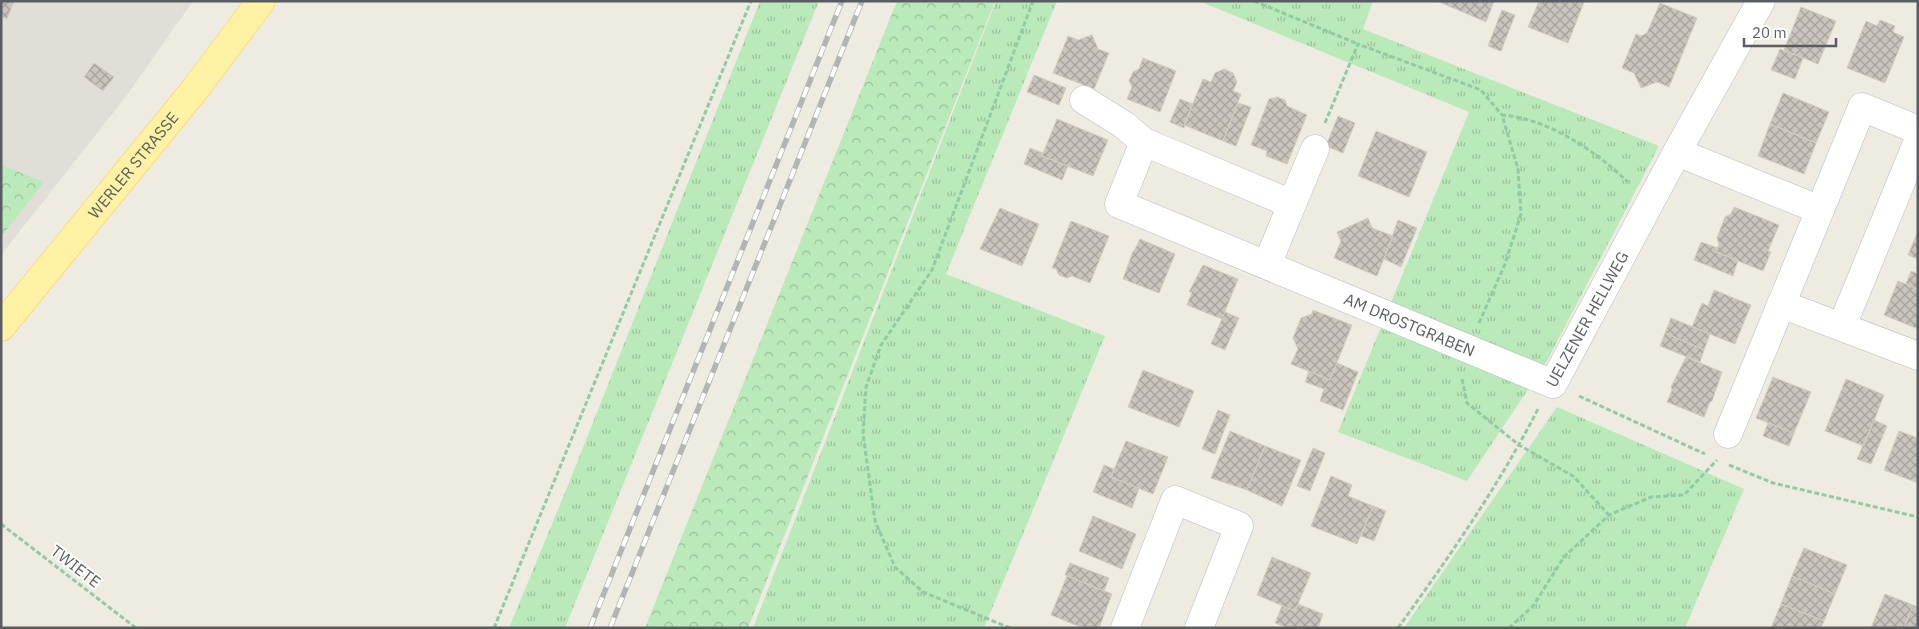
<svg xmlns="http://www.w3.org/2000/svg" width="1919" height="629" font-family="'IBM Plex Sans',sans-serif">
<defs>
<pattern id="grass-tufts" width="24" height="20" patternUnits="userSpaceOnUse" patternTransform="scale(1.25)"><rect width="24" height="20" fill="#bae9ba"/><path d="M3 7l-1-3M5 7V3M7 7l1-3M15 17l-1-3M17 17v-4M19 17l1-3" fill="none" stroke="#9ac09b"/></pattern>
<pattern id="forest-crowns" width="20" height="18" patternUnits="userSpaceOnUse" patternTransform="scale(1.25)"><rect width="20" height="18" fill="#bae9ba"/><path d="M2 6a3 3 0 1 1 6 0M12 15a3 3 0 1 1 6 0" fill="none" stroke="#9ac09b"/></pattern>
<pattern id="building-cross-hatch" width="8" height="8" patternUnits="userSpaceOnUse" patternTransform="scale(1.25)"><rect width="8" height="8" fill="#c9c5bd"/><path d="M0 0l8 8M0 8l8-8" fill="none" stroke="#a6a39d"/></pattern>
</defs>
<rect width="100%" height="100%" fill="#eeebe0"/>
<!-- industrial -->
<path fill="#e1ded8" d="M1,1h192l-66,94 -126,160z"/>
<!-- grass -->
<path fill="url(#grass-tufts)" d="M760,1h59l-254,627h-56l60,-145z
M996,1h61l-111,273 159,62 -121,292h-231z
M1199,1h174l-10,28 296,117 -112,215 -80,120 -129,-49 131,-320z
M1557,407l187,82 -59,139h-281z"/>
<!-- forest -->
<path fill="url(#forest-crowns)" d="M897,1h98l-247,627h-103z
M1,165l43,17 -43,55z"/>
<!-- building -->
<path fill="url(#building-cross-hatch)" stroke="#d3cdbe" d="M1,1h13l-7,18 -6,-3z
M1437,1h57l-8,21z
M1539,1l45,1 -16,41 -40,-16z
M1660,3l37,15 -28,69 -12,-5 -16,6 -7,-15 -12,-5 14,-34 5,2 6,-3z
M1801,7l35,14 -18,43 -34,-14z
M1502,10l13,5 -14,36 -13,-5z
M1880,20l15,6 -2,6 11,5 -19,46 -38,-15 19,-47 11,5z
M1092,35l6,14 11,4 -15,36 -41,-16 15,-37 10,4z
M1780,49l23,9 -8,21 -24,-9z
M1143,58l33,13 -16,41 -33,-13 5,-12 -3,-6 4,-9 6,-3z
M94,63l20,14 -11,14 -19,-14z
M1224,69l9,4 4,9 -4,9 8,3 -18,47 -39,-16 19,-46 8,3 4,-9z
M1034,75l32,13 -7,17 -32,-13z
M1783,93l46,19 -13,31 -46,-19z
M1277,97l8,3 2,6 20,9 -20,49 -21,-8 1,-5 -16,-6 18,-46z
M1180,99l13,5 -9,24 -14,-6z
M1238,103l13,4 -15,39 -13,-5z
M1338,116l17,7 -12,30 -17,-7z
M1057,119l51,21 -15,36 -51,-20z
M1770,124l46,19 -12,31 -46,-18z
M1376,131l51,21 -18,45 -51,-21z
M1030,148l13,5 -1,3 26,10 -6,14 -38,-16z
M1734,207l45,18 -11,26 3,1 -8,19 -47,-19 3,-8 -2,-6 8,-21 6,-3z
M1000,208l39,16 -17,42 -42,-17z
M1368,218l4,10 21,8 -16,40 -43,-18 7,-17 -4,-9z
M1398,220l19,8 -16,39 -17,-8z
M1071,221l38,15 -19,47 -18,-7 -5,2 -8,-3 -3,-6 -4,-1z
M1918,231v28l-10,-4z
M1140,239l35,15 -16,39 -36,-14 10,-28h1z
M1701,242l17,6 -2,4 22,8 -5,16 -39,-16z
M1203,265l35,14 -16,40 -35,-14 5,-13h-3z
M1911,271l7,3v15l-12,-5z
M1898,281l20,8v40l-34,-14z
M1714,290l37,15 -16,39 -43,-17 10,-24 6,3z
M1313,310l39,15 -22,55 -39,-16 7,-15 -5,-11 8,-20 11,-4z
M1225,312l14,6 -14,32 -14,-6z
M1671,318l39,16 -6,16 -39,-17z
M1665,333l39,17 -4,12 -40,-16z
M1686,357l36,15 -10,29 -2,1 -6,15 -37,-15 5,-12 -1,-3z
M1337,363l21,9 -15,38 -23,-9 4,-12 -19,-7 4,-11 21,9z
M1143,370l51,21 -15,36 -51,-20z
M1773,377l38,15 -17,41 -38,-15z
M1846,379l38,16 -20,51 -39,-15z
M1218,410l12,5 -15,39 -13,-5z
M1874,420l13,6 -16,38 -14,-5z
M1768,423l26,10 -5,13 -26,-10z
M1230,431l35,15 -18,44 -36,-12z
M1899,431l19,7v45l-34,-13z
M1126,441l42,16 -15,37 -42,-17z
M1265,446l36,14 -19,46 -35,-16z
M1313,448l12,5 -15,38 -13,-5z
M1104,465l10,4 -3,8 28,11 -7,20 -39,-16z
M1331,476l21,9 -4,11 25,10 -16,38 -46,-18z
M1373,506l13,5 -12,30 -13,-5z
M1093,516l43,18 -14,35 -43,-18z
M1804,548l43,17 -12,29 -43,-18z
M1272,557l39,16 -16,38 -38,-16z
M1070,563l39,15 -5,13 -39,-16z
M1067,576l45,18 -13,34h-16l-32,-13z
M1792,576l43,18 -11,27 -43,-17z
M1885,594l28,11 -9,23h-33z
M1298,604l25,10 -5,14h-30l-13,-5 7,-17 13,5z
M1781,604l43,17 -3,7h-50z
M1913,605l5,2v21h-14z"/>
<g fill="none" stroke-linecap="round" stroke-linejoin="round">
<defs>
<g id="street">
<path d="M1084,100l40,25 20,17"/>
<path d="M1677,152l143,58 -92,224"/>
<path d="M1292,204l23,-55"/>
<path d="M1820,210l42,-103 56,23"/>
<path id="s1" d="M1267,265l25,-61 -148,-62 -25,62 434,180 124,-232 84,-151"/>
<path d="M1781,304l137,52"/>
<path d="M1842,326l76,-185"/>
<path d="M1125,628l50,-128 64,26 -40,102"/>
</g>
<g id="primary">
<path id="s2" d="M1,327l195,-239 65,-87"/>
</g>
</defs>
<!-- street casing -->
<use href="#street" stroke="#b9bbc1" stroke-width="29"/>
<!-- primary casing -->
<use href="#primary" stroke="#ffcf48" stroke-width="29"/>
<!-- path -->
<path stroke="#92caa3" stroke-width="3" stroke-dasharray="5 2.5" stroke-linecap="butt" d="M1254,1l104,43
M1325,123l33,-79 123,46 21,25
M1479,323l26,-59 16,-50 -3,-45 -16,-54c47,4 92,35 126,67
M1462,379l5,24 52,42 54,31 36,39
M1579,396l126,58
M1729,465l44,18 145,34
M1,524l135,104
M494,628l257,-627
M1010,628l-87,-36 -28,-25 -20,-46 -12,-87 3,-47 15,-42 51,-75 101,-269
M1398,628c51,-71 100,-141 140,-219
M1509,628l24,-22 31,-49 45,-42 42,-18 33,-2 33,-35"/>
<!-- street -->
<use href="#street" stroke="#fff" stroke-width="28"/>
<!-- primary -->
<use href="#primary" stroke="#fff2a4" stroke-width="28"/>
<defs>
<path id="rail" d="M590,628l252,-627
M610,628l252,-627"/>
</defs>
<!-- rail casing -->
<use href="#rail" stroke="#b3b4b4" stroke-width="5.5"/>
<!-- rail -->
<use href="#rail" stroke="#fff" stroke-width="4" stroke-dasharray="11" stroke-linecap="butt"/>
</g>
<g text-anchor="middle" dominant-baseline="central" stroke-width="4" stroke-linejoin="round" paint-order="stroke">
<!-- street labels -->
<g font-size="16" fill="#595d63" stroke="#fff">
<text stroke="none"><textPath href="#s2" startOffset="209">WERLER STRASSE</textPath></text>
<text transform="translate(1587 319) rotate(-61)">UELZENER HELLWEG</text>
<text stroke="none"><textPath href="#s1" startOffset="608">AM DROSTGRABEN</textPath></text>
<text transform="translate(76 566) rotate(38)">TWIETE</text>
</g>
</g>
<!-- border -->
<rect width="1919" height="629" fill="none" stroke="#595d63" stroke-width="5"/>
<!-- scale -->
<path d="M1744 38v8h92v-8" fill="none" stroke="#595d63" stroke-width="2.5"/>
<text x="1752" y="38" font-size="15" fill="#595d63" stroke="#ffffff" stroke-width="4" paint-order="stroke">20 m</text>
</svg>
